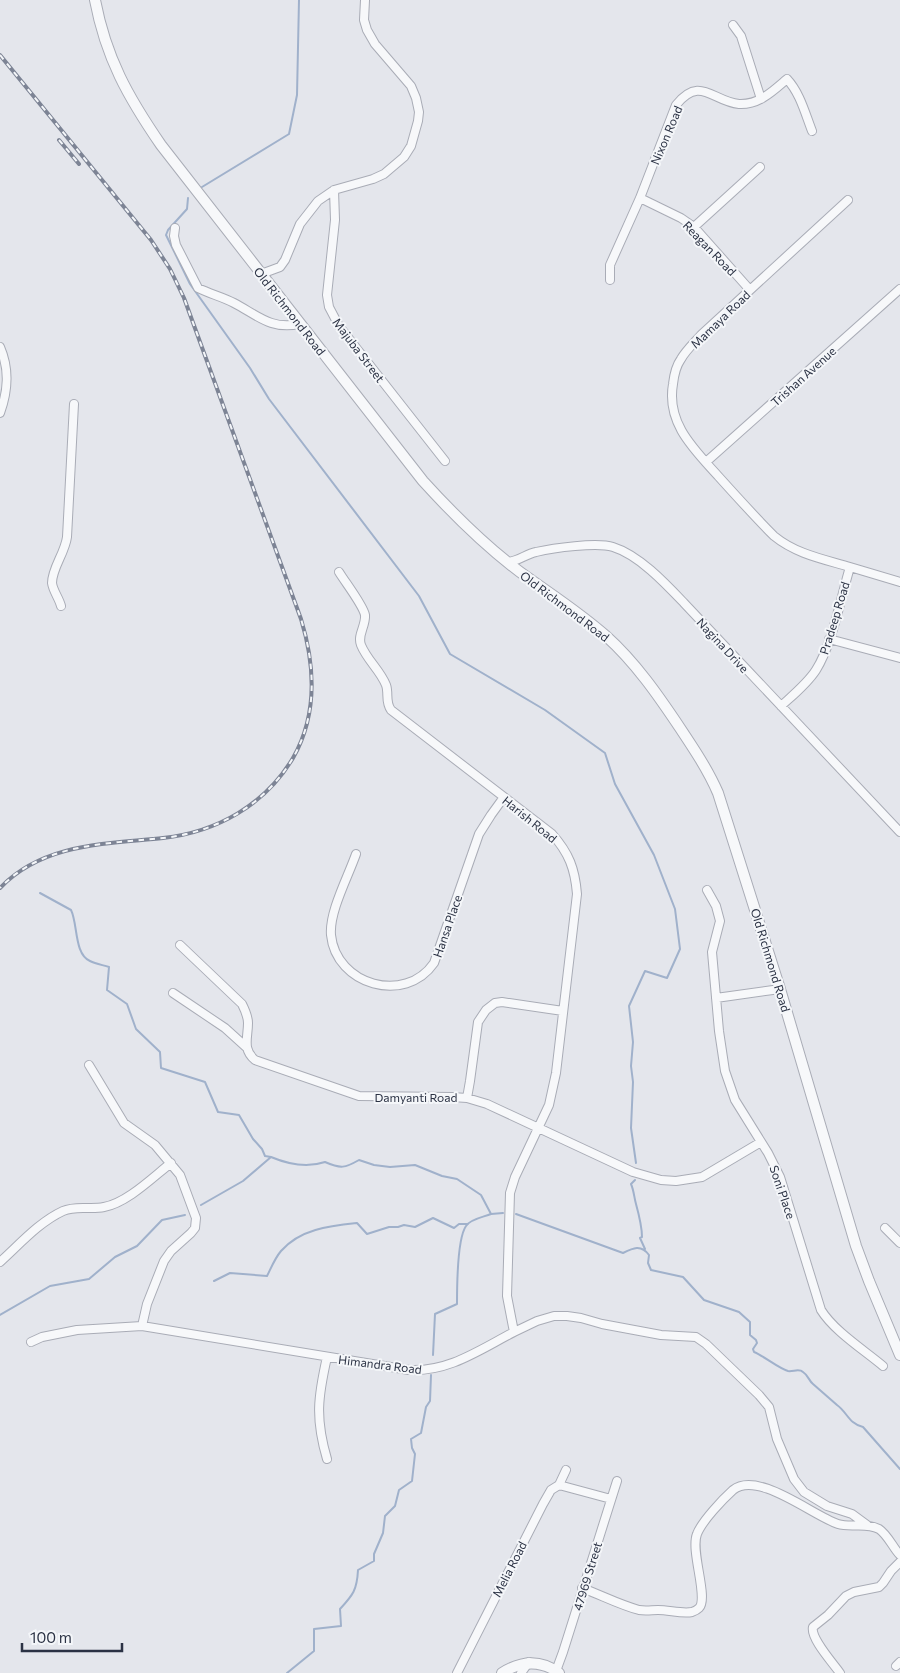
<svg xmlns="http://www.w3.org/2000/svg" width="900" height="1673" font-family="Commissioner,sans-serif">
<rect width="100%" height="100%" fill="#e4e6ec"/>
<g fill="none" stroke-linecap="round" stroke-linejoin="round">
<!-- stream -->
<path stroke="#a0b1cb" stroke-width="2" d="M202,187l87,-53 8,-39 2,-95
M188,198l-1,11 -19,21 -2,5 24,49 60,84 19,31 150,197 31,58 95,56 60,43 10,31 39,71 21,54 5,40 -13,29 -22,-7 -16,35 4,36 -2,24 2,16 -2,46 5,35
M40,893l31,17c7,14 3,44 19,51 6,3 13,4 19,6l-2,23 20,14 9,25 24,23 1,16 44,14 13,30 21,3 14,24 9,10 3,7 6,1
M635,1180l-4,4c3,7 3,13 5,20 3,11 6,22 6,33l-2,1 5,11
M201,1205l42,-24 28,-24c19,8 36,11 54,5 16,7 20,6 34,-2l15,5 16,2 25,-2 27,11 15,3 24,16 10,19 12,-1
M516,1214l107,39c10,-5 18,-9 26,2l-1,8 3,7 32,7 21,23 35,12 11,10v13l6,5 1,3 -4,6 1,3c10,4 24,16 34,19 5,1 11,-3 15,1 5,3 6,9 10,12 8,7 16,14 24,21 10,7 12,19 26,22l37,42
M214,1281l16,-8 37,3c4,-8 8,-18 14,-25 19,-22 48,-25 76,-28l10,11 22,-7h9l6,-2 11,2 18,-9 21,10 5,-4h9
M0,1315l50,-29 39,-7 26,-22 22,-11 25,-26 23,-5
M433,1355l2,-41 22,-10c0,-16 0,-65 9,-78 4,-7 18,-9 25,-12
M287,1673l27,-22v-22l27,-3 -1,-17c13,-14 17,-19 18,-39l16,-9v-7l9,-21 2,-17 10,-10 4,-16 13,-9 3,-27 -3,-6 -1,-9 10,-6 5,-26 4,-6 1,-26"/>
<defs>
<path id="minor" d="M733,25l8,11 20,63
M334,190l1,30 -8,75 2,12 10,19 106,135
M640,198l41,20 13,9 56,63
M848,200l-147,135c-7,8 -15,15 -20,24 -5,7 -7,16 -8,25 -7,40 22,66 46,93 18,20 36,40 55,59 22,18 49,23 76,31
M694,227l66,-60
M175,228l-1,8 2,9 22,43c12,6 25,9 36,15 23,12 37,27 65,21
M261,274l19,-7 5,-7 15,-36 18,-23 16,-11 39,-11 11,-5 20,-17 7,-11 7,-25 1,-9 -3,-14 -5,-12 -36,-42 -8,-14 -3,-10 1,-20
M610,280v-15l30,-67 36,-93c24,-30 36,-4 63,-1 20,1 34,-13 48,-25 13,14 18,34 25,52
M0,347c10,23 8,44 0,66
M706,462l194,-173
M508,562c11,-1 18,-8 28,-10 17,-4 61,-10 77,-5 26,8 53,37 71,56l216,229
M61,606c-2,-8 -8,-15 -9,-23 0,-15 13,-30 15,-46l7,-133
M829,639l71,19
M781,706c12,-11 26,-22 35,-36 16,-25 25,-73 34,-103l50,15
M356,854c-8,23 -27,58 -25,81 5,50 74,70 103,28l45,-129 12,-19 13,-18
M707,890l9,16 4,15 -8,31 7,79 6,40 10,29 33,53 12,24 41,133c13,21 43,40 62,56
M180,945l62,59c3,6 6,12 6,19 0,15 -6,26 7,37l104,36 93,1 15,1 20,6 146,68 28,8 15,1 26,-4 59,-35
M173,993l52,35 21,19
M716,998l64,-9
M89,1065l35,58 31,22 25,30 16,43 -1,10 -4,5 -20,18 -7,10 -17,43 -5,22
M467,1098l3,-17 8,-59 8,-12 9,-7 7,-1 61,9
M885,1228l15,15
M0,1262c19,-17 39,-40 63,-51 13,-6 27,-1 41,-4 23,-4 49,-30 67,-44
M514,1332l23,-11 17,-5h13l14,2 21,6 59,11 35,2 10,7 53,51 10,12 8,32 17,40 10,13 23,14 25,8 15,11
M31,1342l11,-5 35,-7 65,-4 267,44c40,2 70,-20 105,-38l-7,-36 3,-103 5,-16 34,-72 7,-32 21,-179c-2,-25 -8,-41 -25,-60l-161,-124c-6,-8 -2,-17 -5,-25 -6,-15 -19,-25 -25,-40 -4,-10 5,-19 4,-30 -2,-10 -20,-33 -26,-43
M327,1357c-9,40 -12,61 0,102
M559,1485l52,14
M582,1588c19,7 38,17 57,22 7,1 13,0 19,0 11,0 24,4 34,2 3,-1 5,-2 7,-4 10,-10 -9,-57 -2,-74 5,-13 26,-35 36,-44 25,-20 80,26 105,34 13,4 28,-2 41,5 9,6 14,19 21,26
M896,1666l4,-4
M556,1671l7,-19 54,-171
M457,1673l86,-169 8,-14 8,-5 7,-15
M521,1673l8,-11
M840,1673c-7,-10 -30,-35 -27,-46l15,-12 18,-19 8,-4 25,-5 4,-4 8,-12 9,-9"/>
<path id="tertiary" d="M95,0c11,58 33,97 66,145l262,336c30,33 61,64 97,91 29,21 59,40 86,64 29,26 52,59 74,92 14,21 28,42 38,65l62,196 76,257 13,35 31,74
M502,1673c19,-12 38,-14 57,0"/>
</defs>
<!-- minor casing -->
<use href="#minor" stroke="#a9acb6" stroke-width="10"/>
<!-- tertiary casing -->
<use href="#tertiary" stroke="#a9acb6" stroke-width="12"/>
<!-- minor -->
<use href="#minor" stroke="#f7f8fa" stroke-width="8"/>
<!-- tertiary -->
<use href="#tertiary" stroke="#f7f8fa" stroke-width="10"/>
<defs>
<path id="rail" d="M0,55l151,185 19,29 14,29 117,321c14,46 17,95 -8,139 -28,47 -76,74 -130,80 -57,6 -120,5 -163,50
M59,140l20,24"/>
</defs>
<!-- rail casing -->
<use href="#rail" stroke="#7d8495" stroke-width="4"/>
<!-- rail -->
<use href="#rail" stroke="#f4f6f9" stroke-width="2" stroke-dasharray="5.5" stroke-linecap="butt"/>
</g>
<g text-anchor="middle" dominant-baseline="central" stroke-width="4" stroke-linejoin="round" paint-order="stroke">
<!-- street labels -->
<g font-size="12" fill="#2b3244" stroke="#f4f6f9">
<text transform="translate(666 135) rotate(-67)">Nixon Road</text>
<text transform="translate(710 248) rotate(46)">Reagan Road</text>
<text transform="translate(290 311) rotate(52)">Old Richmond Road</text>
<text transform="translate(720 319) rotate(-44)">Mamaya Road</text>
<text transform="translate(359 350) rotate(53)">Majuba Street</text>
<text transform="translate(803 376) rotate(-42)">Trishan Avenue</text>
<text transform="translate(565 606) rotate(37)">Old Richmond Road</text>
<text transform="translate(834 618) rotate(-73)">Pradeep Road</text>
<text transform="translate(723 645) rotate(47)">Nagina Drive</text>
<text transform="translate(530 819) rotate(39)">Harish Road</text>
<text transform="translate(447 926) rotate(-71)">Hansa Place</text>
<text transform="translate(771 960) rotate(73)">Old Richmond Road</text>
<text x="416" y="1097">Damyanti Road</text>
<text transform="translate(783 1192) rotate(71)">Soni Place</text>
<text transform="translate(380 1364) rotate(7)">Himandra Road</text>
<text transform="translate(509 1569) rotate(-63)">Melia Road</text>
<text transform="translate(587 1576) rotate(-73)">47969 Street</text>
</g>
</g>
<!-- scale -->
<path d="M22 1643v8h100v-8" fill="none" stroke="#2b3244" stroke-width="2.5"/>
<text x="30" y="1643" font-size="15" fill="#2b3244" stroke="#f4f6f9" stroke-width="4" paint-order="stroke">100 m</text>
</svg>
